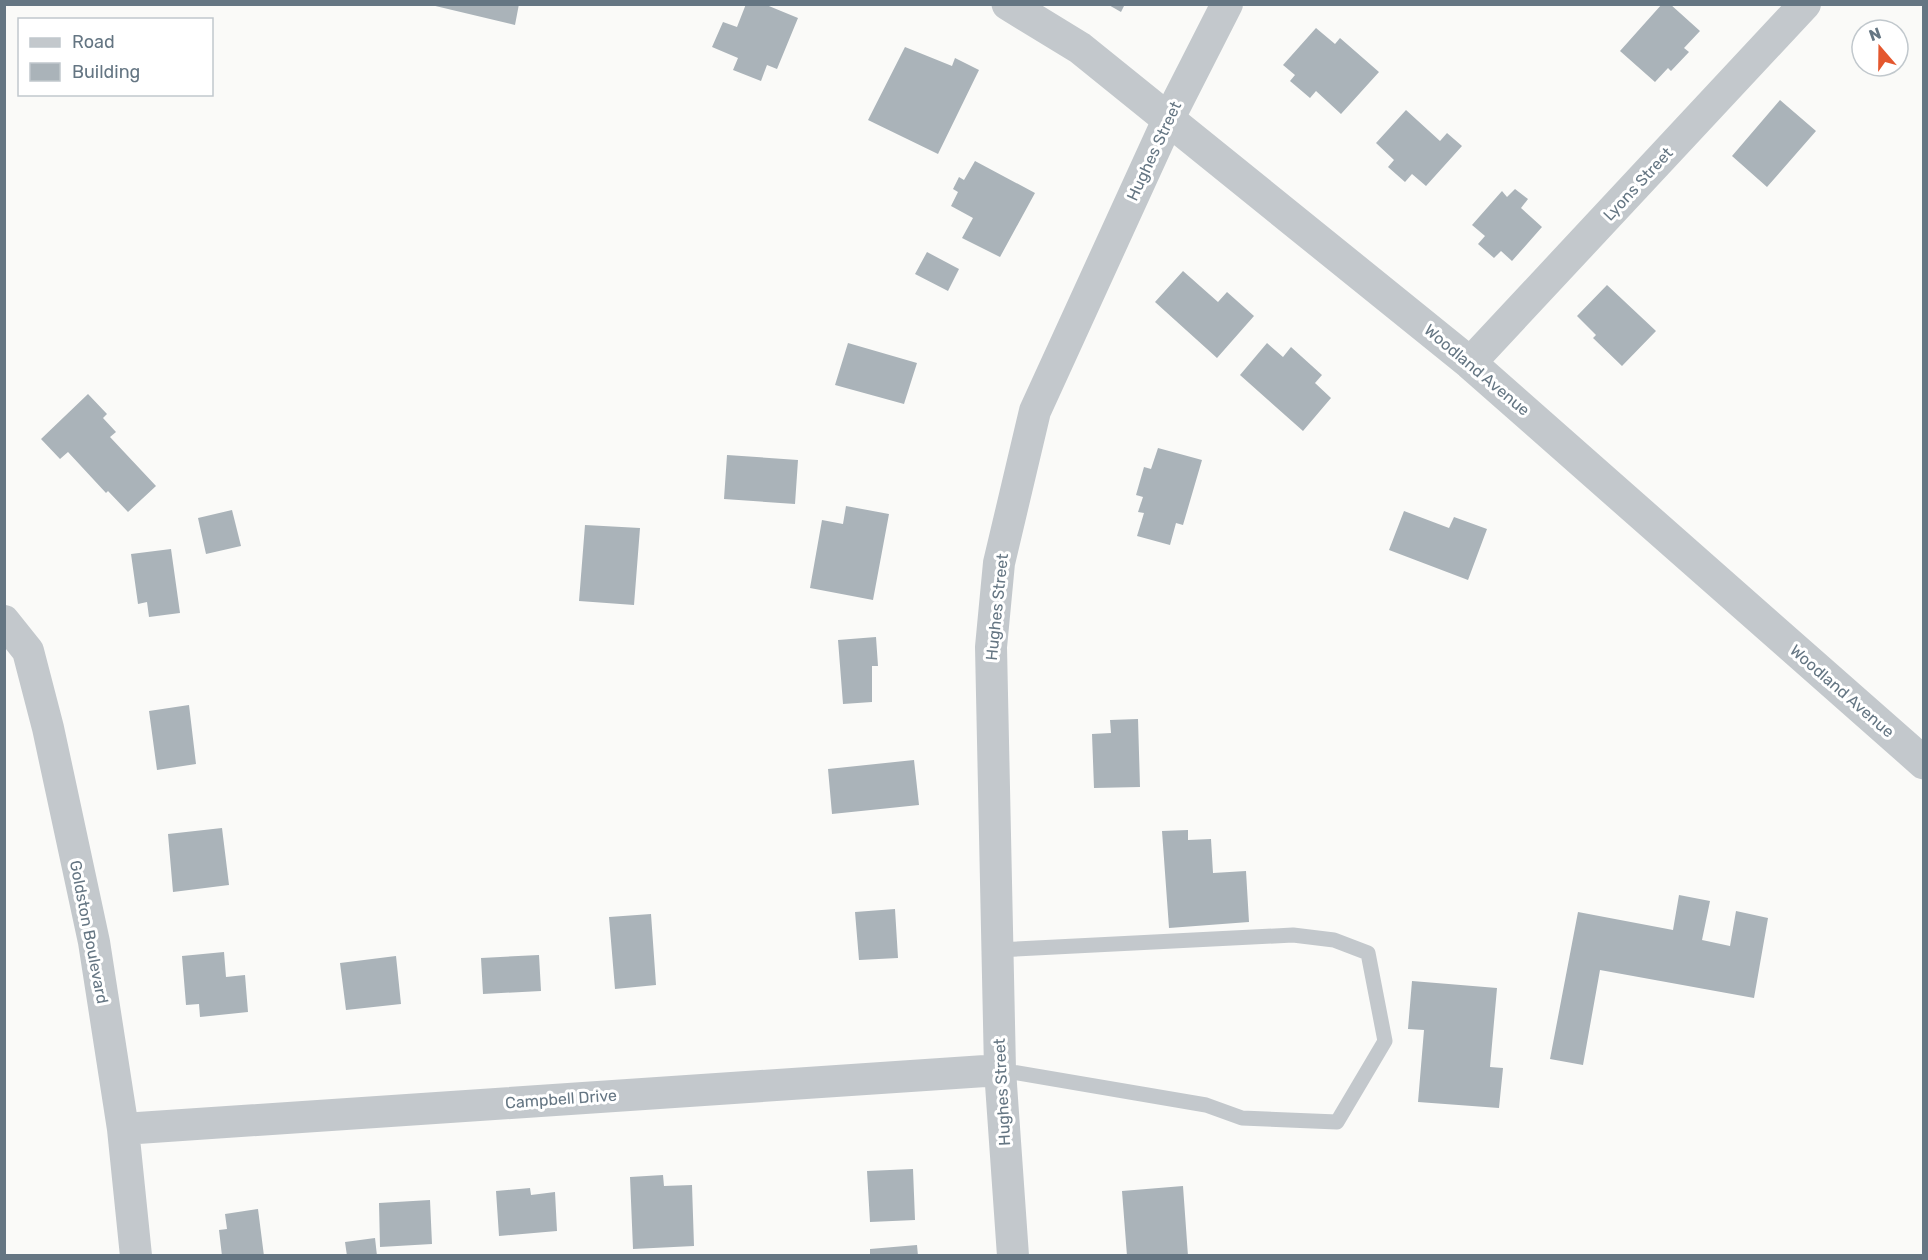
<svg xmlns="http://www.w3.org/2000/svg" width="1928" height="1260" font-family="Rubik,sans-serif">
<rect width="100%" height="100%" fill="#fafaf8"/>
<!-- building -->
<path fill="#aab3b9" d="M427,4h92l-4,21z
M746,4h18l34,14 -21,51 -10,-4 -6,16 -28,-11 5,-12 -26,-11 11,-25 14,5z
M1107,4h18l-4,8z
M1662,4h8l30,27 -16,17 5,4 -18,19 -3,-3 -13,14 -35,-31z
M1316,28l19,16 5,-6 39,34 -38,42 -25,-23 -6,7 -20,-17 5,-6 -12,-10z
M905,47l47,19 3,-8 24,12 -41,84 -70,-34z
M1780,100l36,31 -49,56 -35,-31z
M1406,110l34,31 7,-8 15,13 -36,40 -14,-12 -7,8 -17,-15 6,-7 -18,-17z
M975,161l60,32 -35,64 -38,-19 11,-20 -22,-12 7,-14 -5,-3 6,-12 5,3z
M1515,189l13,10 -7,9 21,19 -30,34 -11,-10 -7,7 -16,-14 7,-8 -13,-11 30,-34 5,6z
M927,252l32,17 -11,22 -33,-17z
M1183,271l35,31 9,-10 27,24 -37,42 -62,-56z
M1607,285l49,46 -34,35 -29,-28 3,-3 -19,-19z
M848,343l69,20 -13,41 -69,-19z
M1267,343l16,14 8,-10 31,28 -7,8 16,15 -28,33 -63,-56z
M88,394l19,20 -4,4 13,14 -6,5 46,49 -28,26 -20,-21 -2,2 -38,-41 -8,7 -19,-20z
M1158,448l44,12 -19,65 -7,-2 -6,22 -33,-9 7,-23 -6,-1 5,-15 -7,-2 8,-28 7,2z
M727,455l71,5 -3,44 -71,-5z
M846,506l43,8 -16,86 -63,-12 12,-68 21,4z
M232,510l9,36 -35,8 -8,-36z
M1404,511l45,17 5,-11 33,12 -19,51 -79,-30z
M585,525l55,3 -6,77 -55,-4z
M171,549l9,64 -31,4 -2,-15 -9,2 -7,-50z
M876,637l2,29h-6v36l-29,2 -5,-64z
M189,705l7,59 -39,6 -8,-59z
M1138,719l2,68 -46,1 -2,-54 19,-1 -1,-13z
M914,760l5,45 -87,9 -4,-45z
M222,828l7,57 -56,7 -5,-58z
M1188,830v10l23,-1 2,34 33,-2 3,51 -80,6 -7,-97z
M1679,895l31,6 -8,39 28,6 6,-35 32,7 -14,80 -154,-28 -17,95 -33,-6 28,-147 95,18z
M895,909l3,49 -39,2 -4,-48z
M651,914l5,71 -41,4 -6,-72z
M224,952l2,25 19,-2 3,37 -48,5 -1,-13 -13,1 -4,-49z
M539,955l2,36 -58,3 -2,-36z
M396,956l5,48 -55,6 -6,-47z
M1412,981l85,7 -7,79 13,1 -4,40 -81,-6 6,-72 -16,-1z
M913,1169l2,51 -45,2 -3,-51z
M663,1175l1,11 28,-1 2,61 -61,3 -3,-72z
M1183,1186l5,70h-61l-5,-65z
M530,1188l1,7 24,-3 2,39 -58,5 -3,-45z
M430,1200l2,44 -52,3 -1,-44z
M258,1209l6,47h-42l-3,-26 8,-1 -2,-15z
M375,1238l2,18h-30l-2,-14z
M917,1245l1,11h-48v-7z"/>
<g fill="none" stroke-linecap="round" stroke-linejoin="round">
<!-- service -->
<path stroke="#c3c8cc" stroke-width="15" d="M997,950l296,-15 41,5 34,13 17,88 -48,81 -95,-4 -36,-13 -206,-35"/>
<!-- minor -->
<path stroke="#c3c8cc" stroke-width="32" d="M1470,363l335,-359
M4,621l24,30 20,77 46,214 29,187 13,127
M123,1129l877,-59
M1013,1256l-13,-186 -9,-423 8,-84 36,-152 133,-291 59,-116"/>
<!-- tertiary -->
<path stroke="#c3c8cc" stroke-width="33" d="M1008,4l72,44 390,315 454,400"/>
</g>
<g text-anchor="middle" dominant-baseline="central" stroke-width="6" stroke-linejoin="round" paint-order="stroke">
<!-- street labels -->
<g font-size="16" fill="#657683" stroke="#fff">
<text transform="translate(1154 151) rotate(-65)">Hughes Street</text>
<text transform="translate(1638 184) rotate(-47)">Lyons Street</text>
<text transform="translate(1477 370) rotate(40)">Woodland Avenue</text>
<text transform="translate(997 607) rotate(-84)">Hughes Street</text>
<text transform="translate(1842 691) rotate(41)">Woodland Avenue</text>
<text transform="translate(89 932) rotate(79)">Goldston Boulevard</text>
<text transform="translate(1002 1092) rotate(-93)">Hughes Street</text>
<text transform="translate(561 1099) rotate(-4)">Campbell Drive</text>
</g>
</g>
<!-- border -->
<rect width="1928" height="1260" fill="none" stroke="#657683" stroke-width="12"/>
<!-- legend -->
<rect x="18" y="18" width="195" height="78" fill="#ffffff" stroke="#c1c8cd" stroke-width="1.5"/>
<rect x="30" y="38" width="30" height="9" fill="#c3c8cc" stroke="#c1c8cd" stroke-width="1.5"/>
<text x="72" y="48" font-size="18" fill="#657683">Road</text>
<rect x="30" y="63" width="30" height="18" fill="#aab3b9" stroke="#c1c8cd" stroke-width="1.5"/>
<text x="72" y="78" font-size="18" fill="#657683">Building</text>
<!-- north arrow -->
<g transform="translate(1880 48) rotate(340)"><circle r="28" fill="#ffffff" stroke="#c1c8cd" stroke-width="1.5"/>
<path d="M0-4.5L10 22L0 15L-10 22Z" fill="#e4572e"/>
<text y="-9" font-size="16" font-weight="bold" text-anchor="middle" fill="#657683">N</text>
</g>
</svg>
